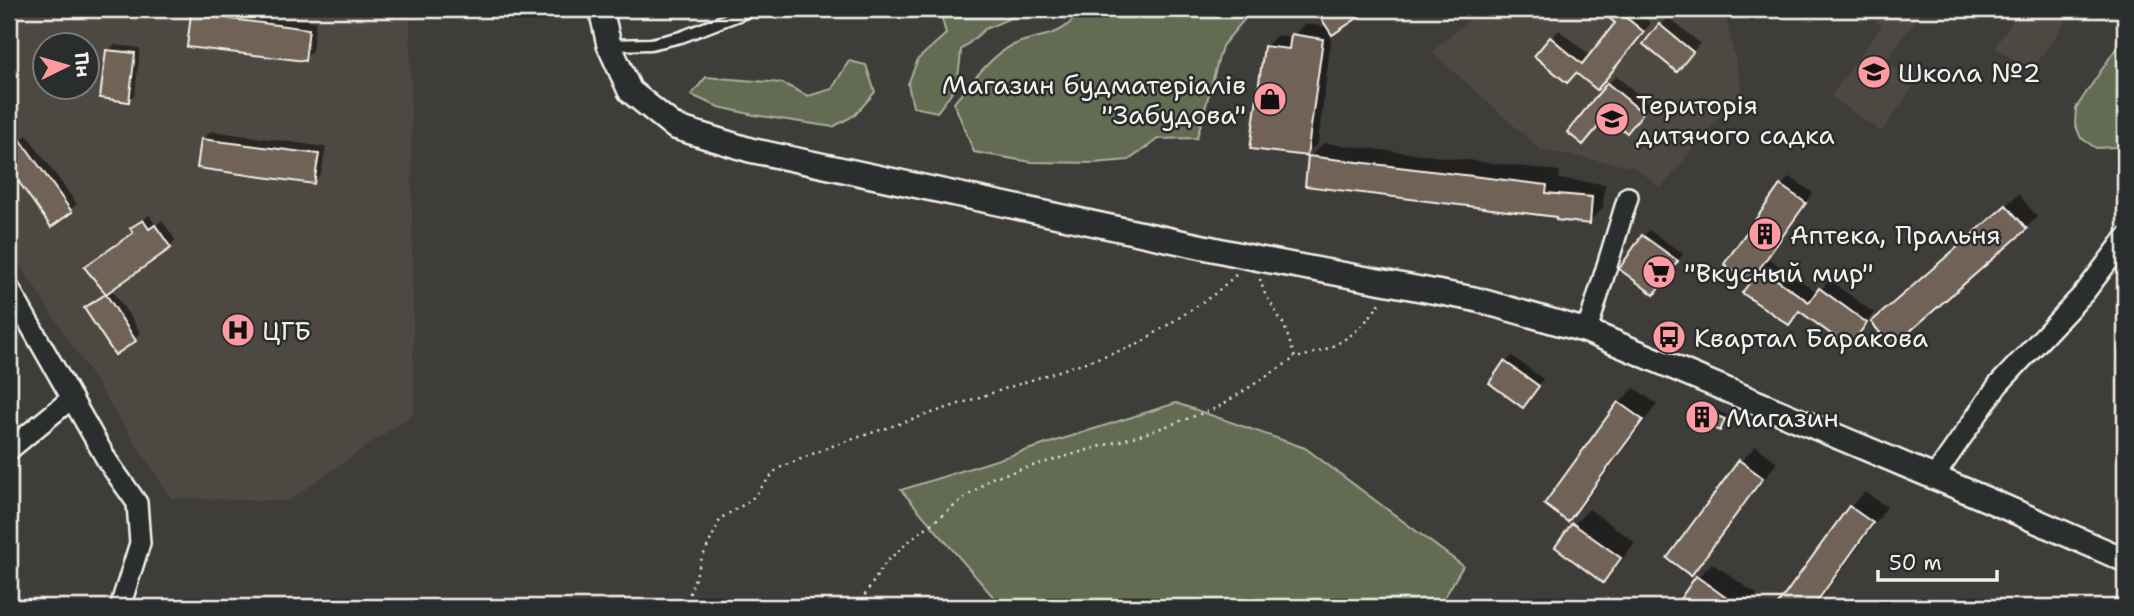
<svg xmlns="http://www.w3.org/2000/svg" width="2134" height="616" font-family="'Shantell Sans',sans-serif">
<rect width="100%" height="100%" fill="#3f3d3a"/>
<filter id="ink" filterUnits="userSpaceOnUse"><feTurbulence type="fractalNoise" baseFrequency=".0143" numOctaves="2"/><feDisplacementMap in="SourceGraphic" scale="14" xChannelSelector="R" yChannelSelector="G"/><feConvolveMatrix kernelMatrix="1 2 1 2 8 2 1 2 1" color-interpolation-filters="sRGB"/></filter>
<g filter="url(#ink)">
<!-- built -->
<path fill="#4e4842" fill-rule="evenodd" d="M9,9h401l4,404 -126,88 -117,-3 -162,-250zM46,46h42v42h-42z
M1481,9h234l11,11 16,69 -81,99 -26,-21 -94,-17 -109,-98z
M1860,9h63l-37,52 30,22 -35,49 -50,-36 51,-71z
M2021,9h27l18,12 -35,50 -36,-24z"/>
<!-- green -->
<path fill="#636c52" stroke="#acae9d" stroke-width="2" d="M865,9h166l-46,20 -24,21c-2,30 -4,38 -24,62l-24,-5 -5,-23 10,-25 28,-25 -6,-23z
M1081,9h172l-31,37 -25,92 -39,1 -29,21 -35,3 -63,-1 -57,-10 -20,-49c13,-16 38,-48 57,-57 27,-13 52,-6 70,-37z
M2125,35v106l-9,6 -20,1 -15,-10 -6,-14 1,-16z
M849,61l17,4 9,27 -20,23 -22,12 -79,-12 -35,-8 -28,-12 15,-18 76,6 26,13 24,-7z
M1176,403l129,45 158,118 -24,41h-437l-101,-117z"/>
<!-- shadow -->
<path fill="#0007" d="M199,9l117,12 -4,30 -8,8 -112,-44z
M1321,9h47l-36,23 -14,111 -12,11 -40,-108 11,-11 15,2 12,-13 25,3 -11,-16z
M1601,9h32l18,14 -54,65 -46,-50 8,-8 32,26 27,-33z
M1668,17l32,26 -15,19 -25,-37z
M114,45l26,3 -5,46 -6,6 -21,-49z
M1616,76l34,28 -15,19 -28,-9 1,-30z
M211,131l115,16 -5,27 -8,8 -110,-43z
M27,135l50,69 -26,21 -42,-60v-17z
M1324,143l236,28 -1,8 46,5 -2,24 -14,14 -279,-66z
M1790,177l23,16 -45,65 50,35 11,-13 45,33 -25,32 -49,-35 -12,13 -36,-41 29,-96z
M2019,194l18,23 -11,11 -142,82z
M149,215l7,10 6,-5 14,21 -65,47 30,45 -26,19 -28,-44 20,-16 -21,-25 48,-35 -2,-3z
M1649,230l34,24 -23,32 -17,-50z
M1512,356l31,23 -14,20 -23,-37z
M1634,388l23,16 -74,101 -15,15 51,-117z
M1699,403l29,12 -9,14 -24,-22z
M1756,446l21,16 -72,96 -15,15 -21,-16 72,-96z
M1865,492l22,15 -70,98 -2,2h-31l-4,-3 70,-97z
M1589,509l46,33 -17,23 -15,15 -46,-33 17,-23z
M1712,563l46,32 -9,12h-60l-9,-6 17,-23z"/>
<!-- building -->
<path fill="#706256" stroke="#f4f1e8" stroke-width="2" d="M1315,9h56l-39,26z
M1598,9h30l-5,6 21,17 -47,58 -21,-17 -9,10 -33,-27 16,-19 32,27 33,-41z
M191,14l118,15 -4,32 -118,-14z
M1659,24l34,28 -16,20 -34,-28z
M1291,34l32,5 -16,117 -57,-7 14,-103 25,3z
M106,50l29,3 -6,49 -29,-4z
M1607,83l36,30 -16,20 -20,-17 -24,29 -16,-13z
M20,139l52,73 -21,15 -42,-59v-20z
M201,139l118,15 -5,30 -117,-16z
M1308,156l239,29 -1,8 46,4 -2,27 -34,-4v-3l-251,-31z
M1780,185l26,18 -46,65 49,34 10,-14 48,35 -18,24 -50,-36 -10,14 -47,-32 8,-11 -26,-18z
M2006,205l21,24 -135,118 -21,-25z
M143,220l6,9 6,-4 16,23 -65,46 -22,-27 49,-34 -3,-5z
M1642,235l36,26 -24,34 -35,-26z
M106,294l30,47 -21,14 -31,-47z
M1504,361l35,25 -16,22 -34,-25z
M1618,402l25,18 -75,102 -24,-18z
M1693,406l32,13 -5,12 -32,-13z
M1739,460l24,18 -72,98 -24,-18z
M1849,506l24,17 -60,84h-37z
M1572,523l49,35 -18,25 -48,-36z
M1696,576l43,31h-53l-8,-5z"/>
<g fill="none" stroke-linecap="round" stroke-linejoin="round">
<defs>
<path id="service" d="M610,45l41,-1 30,-7 73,-28"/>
<path id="minor" d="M9,288l99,174 29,41 3,40 -20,64
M1587,331l41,-134
M9,450l63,-52
M1934,477l64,-92 87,-93 40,-53"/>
<path id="tertiary" d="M601,9l8,36 21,46 45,36 75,23 505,108 219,41 113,32 413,174 125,55"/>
</defs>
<!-- service casing -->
<use href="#service" stroke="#f4f1e8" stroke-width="15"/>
<!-- minor casing -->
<use href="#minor" stroke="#f4f1e8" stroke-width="24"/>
<!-- tertiary casing -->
<use href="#tertiary" stroke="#f4f1e8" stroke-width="28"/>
<!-- path -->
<path stroke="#f4f1e8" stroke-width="2.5" stroke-dasharray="2 5" stroke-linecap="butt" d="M1260,279l4,13 20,33 11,33c40,-8 65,-24 87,-58
M685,607l17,-49 19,-40 29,-17 27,-32 52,-22 308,-102 75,-49 25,-22
M857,607l29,-45 29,-26 76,-58 159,-46 67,-24 78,-50"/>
<!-- service -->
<use href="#service" stroke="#2a2d2e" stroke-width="10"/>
<!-- minor -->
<use href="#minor" stroke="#2a2d2e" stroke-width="19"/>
<!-- tertiary -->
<use href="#tertiary" stroke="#2a2d2e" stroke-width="23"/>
</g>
</g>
<!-- icons -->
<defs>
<symbol id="school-disc" viewBox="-11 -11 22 22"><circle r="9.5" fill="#ff9aa2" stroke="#2a2d2e"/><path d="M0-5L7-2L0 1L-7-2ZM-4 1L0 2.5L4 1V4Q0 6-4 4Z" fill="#111"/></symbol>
<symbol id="shop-disc" viewBox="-11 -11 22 22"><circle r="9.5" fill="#ff9aa2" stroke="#2a2d2e"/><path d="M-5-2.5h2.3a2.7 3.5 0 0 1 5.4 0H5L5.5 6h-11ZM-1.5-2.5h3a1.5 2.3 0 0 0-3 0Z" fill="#111"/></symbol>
<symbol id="building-disc" viewBox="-11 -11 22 22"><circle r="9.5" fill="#ff9aa2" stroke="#2a2d2e"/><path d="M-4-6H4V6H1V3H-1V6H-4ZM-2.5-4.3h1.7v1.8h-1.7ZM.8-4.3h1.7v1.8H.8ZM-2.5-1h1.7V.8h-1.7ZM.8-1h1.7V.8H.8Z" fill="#111"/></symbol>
<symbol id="supermarket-disc" viewBox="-11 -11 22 22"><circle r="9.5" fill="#ff9aa2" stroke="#2a2d2e"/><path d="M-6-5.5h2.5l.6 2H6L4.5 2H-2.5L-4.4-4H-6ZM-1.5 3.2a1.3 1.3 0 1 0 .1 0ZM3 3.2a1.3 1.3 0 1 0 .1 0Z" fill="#111"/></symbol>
<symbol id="hospital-disc" viewBox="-11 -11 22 22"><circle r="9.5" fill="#ff9aa2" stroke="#2a2d2e"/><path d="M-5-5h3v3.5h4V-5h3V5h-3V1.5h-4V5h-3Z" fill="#111"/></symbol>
<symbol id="bus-disc" viewBox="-11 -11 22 22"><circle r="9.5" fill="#ff9aa2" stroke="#2a2d2e"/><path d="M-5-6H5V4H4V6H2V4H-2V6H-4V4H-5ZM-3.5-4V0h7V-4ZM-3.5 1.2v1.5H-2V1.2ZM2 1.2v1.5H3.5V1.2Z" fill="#111"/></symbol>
</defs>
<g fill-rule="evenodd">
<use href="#school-disc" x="1855" y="53" width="38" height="38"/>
<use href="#shop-disc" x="1251" y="80" width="38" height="38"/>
<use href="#school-disc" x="1593" y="100" width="38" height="38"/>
<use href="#building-disc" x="1746" y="215" width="38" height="38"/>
<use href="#supermarket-disc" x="1640" y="253" width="38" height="38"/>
<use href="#hospital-disc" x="219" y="311" width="38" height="38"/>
<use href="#bus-disc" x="1650" y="318" width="38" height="38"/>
<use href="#building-disc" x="1683" y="398" width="38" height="38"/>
</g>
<g text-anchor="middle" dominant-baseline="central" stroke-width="5" stroke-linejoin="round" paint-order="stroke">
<!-- poi labels -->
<g font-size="26" fill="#f4f1e8" stroke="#2a2d2e" text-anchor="start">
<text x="1898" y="72">Школа №2</text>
<text x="1246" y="84" text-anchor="end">Магазин будматеріалів<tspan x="1246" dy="30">"Забудова"</tspan></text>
<text x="1636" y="104">Територія<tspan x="1636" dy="30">дитячого садка</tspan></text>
<text x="1790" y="234">Аптека, Пральня</text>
<text x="1684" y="272">"Вкусный мир"</text>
<text x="262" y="330">ЦГБ</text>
<text x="1694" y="337">Квартал Баракова</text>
<text x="1726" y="417">Магазин</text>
</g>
</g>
<!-- margin -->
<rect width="2134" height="616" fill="none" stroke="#2a2d2e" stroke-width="35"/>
<rect x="18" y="18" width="2099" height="581" fill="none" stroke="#f4f1e8" stroke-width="2.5" filter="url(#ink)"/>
<!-- north arrow -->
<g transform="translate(66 66) rotate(85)"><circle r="33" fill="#2a2d2e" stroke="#7b7b78" stroke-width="2"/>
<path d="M0-5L12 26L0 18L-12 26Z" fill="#ff9aa2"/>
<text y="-10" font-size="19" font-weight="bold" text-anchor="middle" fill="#f4f1e8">Пн</text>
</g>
<!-- scale -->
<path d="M1878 570v10h119v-10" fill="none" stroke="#f4f1e8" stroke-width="3.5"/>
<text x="1889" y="570" font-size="21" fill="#f4f1e8" stroke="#2a2d2e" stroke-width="5" paint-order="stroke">50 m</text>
</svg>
